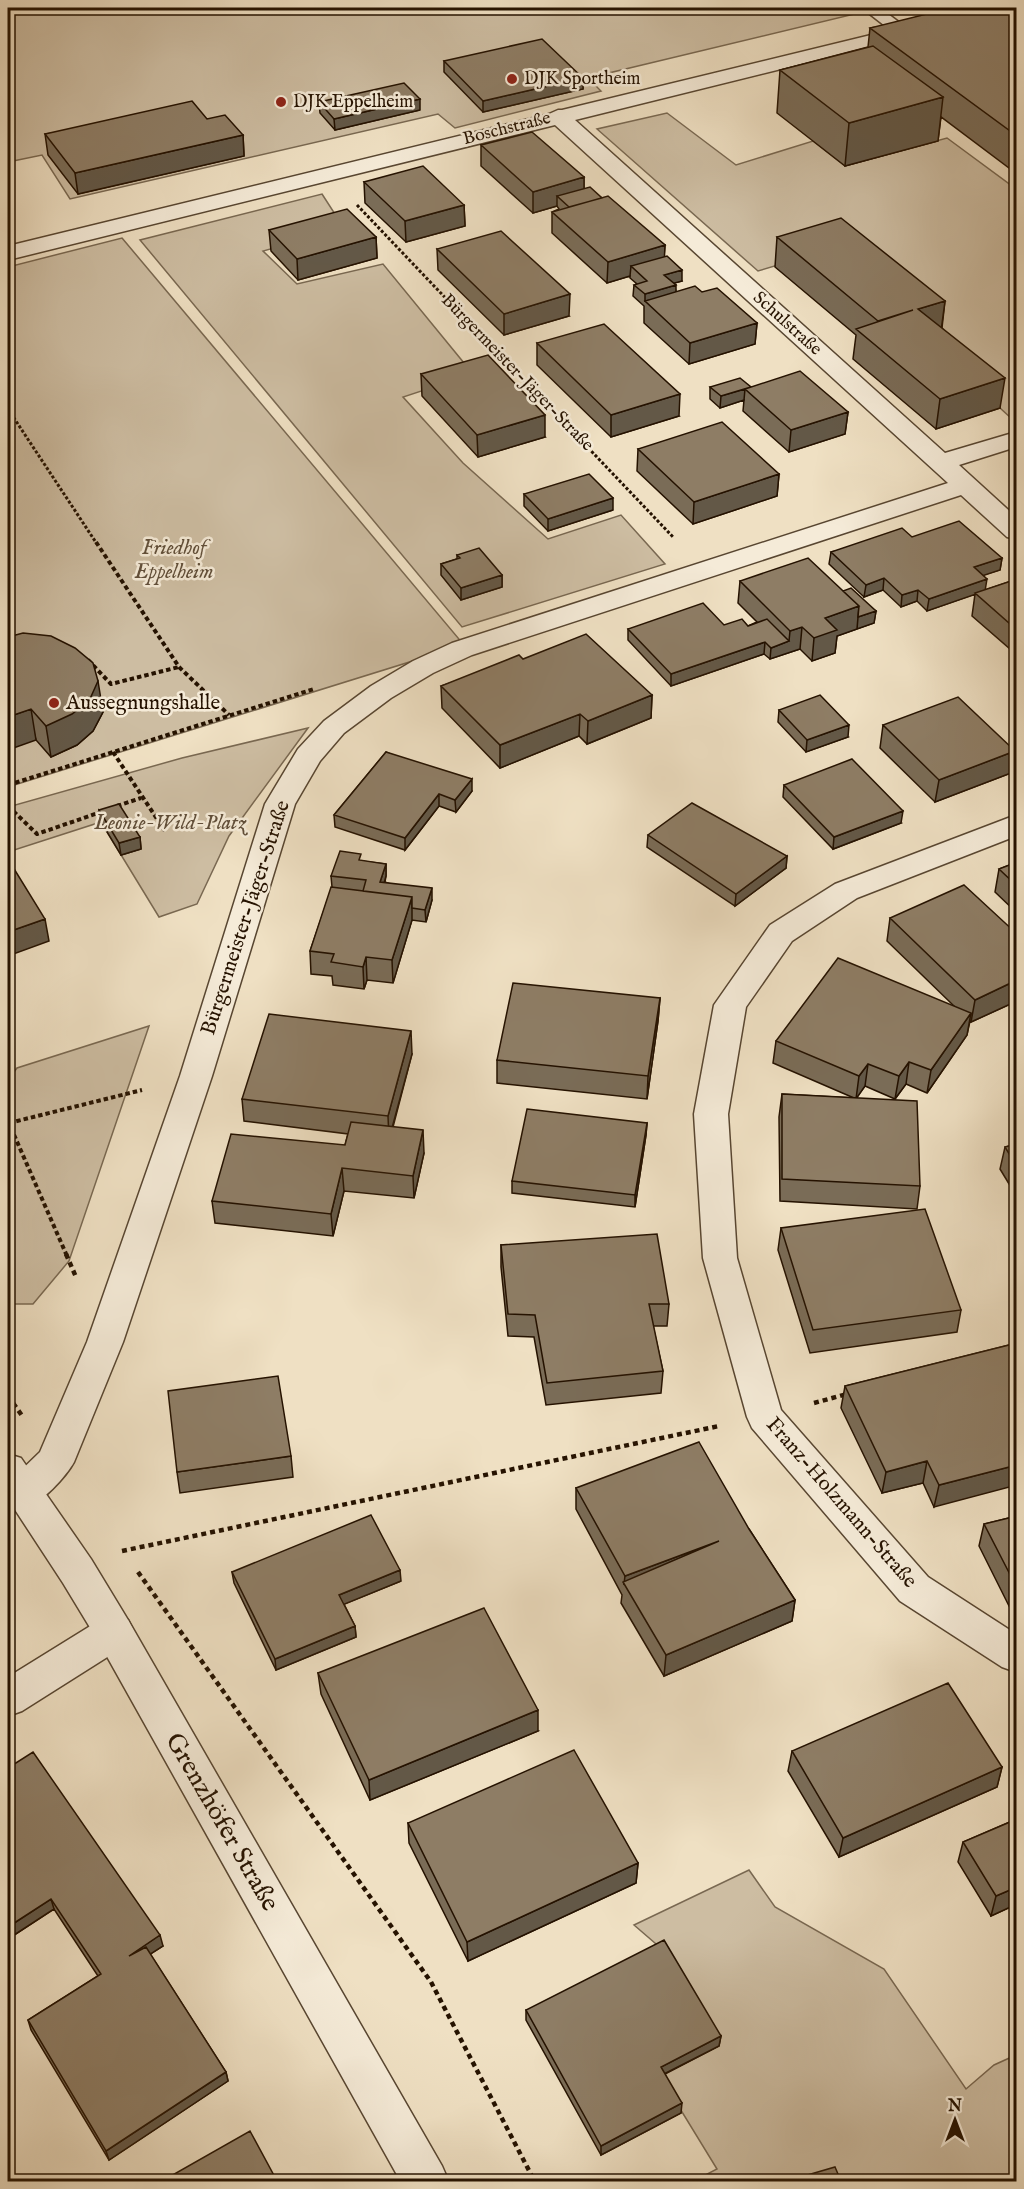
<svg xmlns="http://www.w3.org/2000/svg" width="1024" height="2189" font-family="'IM FELL English',serif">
<rect width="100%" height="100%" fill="#efe0c3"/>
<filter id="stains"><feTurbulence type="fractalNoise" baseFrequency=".00333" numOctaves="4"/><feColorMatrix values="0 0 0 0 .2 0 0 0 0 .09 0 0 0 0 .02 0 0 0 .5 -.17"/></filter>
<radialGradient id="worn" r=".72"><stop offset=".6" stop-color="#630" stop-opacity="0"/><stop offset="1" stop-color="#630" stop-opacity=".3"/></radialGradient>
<!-- green -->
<path fill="#cdbda2" stroke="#796851" stroke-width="1.5" d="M8,8h854l5,3 -279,67 13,13 -146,37 -17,-14 -368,85 -28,-44 -34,7z
M667,113l69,52 77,-24 32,25 102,-28 69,51v229l-4,1 -12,-11 -162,-161 -80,24 -161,-142z
M322,194l22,34 -81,23 34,33 86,-20 90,110 -70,23 60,66 85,76 73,-24 44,49 -203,63 -322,-387z
M122,238l342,407 -456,142v-520z
M308,728l-79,108 -32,68 -38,13 -58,-95 -93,30v-45l174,-49z
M149,1026l-80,235 -36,43h-25v-224l9,-12z
M749,1870l26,37 109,62 82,120 28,-24 22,-10v126h-322l23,-12 -57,-93 59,-31 -56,-95 -29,-25z"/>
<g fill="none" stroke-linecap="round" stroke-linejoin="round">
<defs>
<path id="service" d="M862,8h18l32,24 -2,4h-12z"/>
<path id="minor" d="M912,25l7,2 3,4 -3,4 -344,85 370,333 71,-21v15l-57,18 57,52v22l-9,-2 -46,-42 -489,160 -39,18 -42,25 -47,35 -24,28 -25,43 -83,272 -89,266 -49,120c-7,13 -34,44 -49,44 -4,1 -10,-3 -14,-4l-3,-6v-10l3,-6 29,-28 47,-110 93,-266 85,-272 33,-55 26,-28 47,-35 42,-25 39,-18 496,-160 -393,-358 -547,135v-14l541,-132 9,-4h4z
M1016,815v21l-159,62 -65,43 -46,66 -18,107 9,144 44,152 147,167 88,57v38l-14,-5 -102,-66 -148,-173 -5,-11 -44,-159 -9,-144 20,-109 56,-80 65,-41z
M114,1615l14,5 6,12 -6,12 -106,67 -14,5v-39l92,-57z"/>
<path id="tertiary" d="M8,1454l13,4 70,101 37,61 314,546 7,16h-48l-301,-538 -37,-61 -55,-84z"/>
</defs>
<!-- service casing -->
<use href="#service" stroke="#584631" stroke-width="3"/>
<!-- minor casing -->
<use href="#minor" stroke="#584631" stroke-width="3"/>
<!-- tertiary casing -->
<use href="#tertiary" stroke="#584631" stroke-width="3"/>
<!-- path-far2 -->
<path stroke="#251200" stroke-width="3" stroke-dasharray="3 2" stroke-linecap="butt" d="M357,205l317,333
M8,409l89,135"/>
<!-- path-far1 -->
<path stroke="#251200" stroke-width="4" stroke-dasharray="4.5 3" stroke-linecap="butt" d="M96,542l83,125 50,48
M88,660l23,24 68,-17
M113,752l52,79
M8,785l306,-96
M8,806l29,28 67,-23
M117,806l24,-8
M8,1121l59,135
M9,1123l133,-33"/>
<!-- path -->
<path stroke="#251200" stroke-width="4.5" stroke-dasharray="5 4" stroke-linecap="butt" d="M66,1254l10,23
M8,1396l15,21
M814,1403l33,-9
M122,1551l597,-125
M138,1572l293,410 104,200"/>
<!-- service -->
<use href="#service" fill="#f5ebd8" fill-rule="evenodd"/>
<!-- minor -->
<use href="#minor" fill="#f5ebd8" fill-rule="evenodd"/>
<!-- tertiary -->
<use href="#tertiary" fill="#f5ebd8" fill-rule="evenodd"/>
</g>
<!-- wall -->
<path fill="#7a6c57" stroke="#251200" stroke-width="1.5" d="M1017,8v166l-76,-57 -3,24 -93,25 -68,-53 3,-43 88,-23 2,-19z
M444,61l139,17v11l-100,23 -39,-40z
M319,102l101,8 -85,20 -15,-17z
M207,119l36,16 1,21 -166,38 -30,-39 -3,-21z
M481,145l103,32v12l18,9 63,47 -1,12 18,24 -8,2 2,9h26l55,31 -2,21 -66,20 -45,-41v-17l-11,-10 1,-11 3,-1 -7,-6v-2l-23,7 -55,-50v-21l7,-3 -2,-3 -24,7 -52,-47z
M364,182l100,23 1,21 -59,16 -41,-39z
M269,230l107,7 1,21 -79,22 -27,-29z
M777,237l168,64 -3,27 58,80 -64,21 -83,-70 3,-24 -81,-68z
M437,249l132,67 -65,19 -66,-65z
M537,343l142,73 -68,21 -74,-72z
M421,374l124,63 -67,20 -56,-61z
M710,387h41l97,25 -3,22 -56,18 -46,-41 1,-11 -24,8 -10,-9z
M638,449l141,25 -2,22 -84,28 -56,-53z
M524,494l89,16 -65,21 -24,-25z
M912,537l90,21 -2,12 -17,5 2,15 32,-11v76l-45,-39 3,-22 -48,17 -10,-10 -16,6 -18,-17 -19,7 -35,-33 2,-12z
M457,555l45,20v12l-41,13 -20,-25v-11l16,-5z
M740,581l103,10 33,20 -2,12 -37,13 -2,17 -23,8 -12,-12 -30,10 -6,-5 -93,32 -43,-46v-11l96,-4 24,1 9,-4 -19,-19z
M8,637l95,75 -10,19 -16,14 -26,12 -15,-17z
M523,659l129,36 -1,23 -64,26 -8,-8 -79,32 -58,-60 -1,-22z
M779,710l69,27 -42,15 -28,-30z
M883,725l128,48 -76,29 -55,-54z
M386,752l86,39 -16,21 -17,-6 -34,44 -70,-23 -1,-12z
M784,785l117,38 -68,26 -50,-52z
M99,810l41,27 1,12 -20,6 -20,-33z
M648,835l139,21 -1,12 -51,38 -88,-59z
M361,861l25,3v12l-1,6 47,18 -6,22 -14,-2 -19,63 -26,-3 -3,9 -31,-4 -1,-9 -21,-2 -1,-23 22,-64 -1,-11z
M1017,862v51l-22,-21 4,-23z
M890,918l127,16v67l-46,21 -1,-1 -3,14 -40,58 -21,-9 -11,15 -30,-13 -9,12 64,88 -3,23 -137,-8 -1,-84 3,-23 72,4 -81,-35 3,-22 178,-35 -67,-65z
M660,998l-2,23 -11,78 -150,-16v-23z
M412,1054l-19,73 31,26 -10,45 -70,-7 -11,45 -118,-13 -3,-22 133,-56 3,-11 -104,-13 -2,-22z
M647,1123l-1,12 -11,72 -123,-14v-12z
M1017,1144v53l-17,-28 5,-22z
M781,1228l180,82 -4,22 -147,21 -32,-103z
M501,1245l168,59 -2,22h-14l10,45 -2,22 -115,12 -12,-68 -26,-1 -7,-69z
M1017,1343l-83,164 -11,-24 -41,10 -41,-85 4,-22z
M291,1456l2,21 -113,16 -3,-21z
M576,1488l173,41 46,71 -3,21 -128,55 -43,-73 1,-8 -46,-86z
M1017,1516v95l-5,1 -33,-66 5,-22z
M232,1572l169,9 -57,23 11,22 1,11 -80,33 -42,-87z
M318,1673l220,58 -168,69 -49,-106z
M792,1751l210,16 -5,20 -158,70 -51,-86z
M8,1768l155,178 -13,8 76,118 2,9 -119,79 -78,-130 -3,-10 70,-44 -44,-67 -46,30z
M1017,1819v85l-26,12 -33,-54 5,-20z
M408,1823l230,40 -2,20 -168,78 -59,-118z
M526,2010l195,26 -2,10 -54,28 16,39 -80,42 -75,-135z"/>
<!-- shaded-wall -->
<path fill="#635847" stroke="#251200" stroke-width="1.5" d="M583,78v11l-100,23v-11z
M943,97l-5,44 -93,25 4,-43z
M420,99v11l-85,20 -1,-11z
M243,135l1,21 -166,38 -3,-21z
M584,177v21l-27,-2v10l-24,7v-21z
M464,205l1,21 -59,16 -1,-21z
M376,237l1,21 -79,22 -1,-21z
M665,245l-1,21h-33l-1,10 -23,7 1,-21z
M682,270v11l-18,5v-11z
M676,285v11l-31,5v-7z
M570,294l-1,22 -65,19v-21z
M945,301l-4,30 -23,-22z
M757,323l-2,21 -66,20 1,-21z
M1005,378l-5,30 -64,21 4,-30z
M745,389l-1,11 -24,8 1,-12z
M680,394l-1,22 -68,21v-22z
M848,412l-3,22 -56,18 2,-22z
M545,415v22l-67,20 -1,-22z
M779,474l-2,22 -84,28 1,-22z
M613,498v12l-65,21v-12z
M1002,558l-2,12 -27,9 1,-12z
M502,575v12l-41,13v-12z
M884,578l-1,12 -19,7 2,-12z
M987,579l-2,12 -58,20 2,-12z
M918,590l-1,11 -16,6 1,-12z
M859,606l-2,23 -20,7 -2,17 -23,8 2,-23 11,-20z
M876,611l-2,12 -17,6 1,-12z
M802,627l-2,22 -30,10 1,-11 18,-7 1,-10z
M765,642l-1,12 -93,32v-12z
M98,681l5,31 -10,19 -16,14 -26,12 -5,-31z
M652,695l-1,23 -64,26 1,-23z
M31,709l5,31 -28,10v-33z
M580,714l-1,22 -79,32v-23z
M849,725l-1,12 -42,15 1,-12z
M1015,751l-4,22 -76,29 4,-22z
M472,779v12l-16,21 -1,-12z
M439,794v12l-34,44v-12z
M903,811l-2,12 -68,26 1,-12z
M140,837l1,12 -20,6 -2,-12z
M787,856l-1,12 -51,38 1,-12z
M386,864v12l-5,18 -1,-12z
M432,888v12l-6,22 -1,-12z
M412,897v23l-19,63 -1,-23z
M45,919l4,22 -41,15v-24z
M366,957l1,23 -3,9 -1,-22z
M1017,980v21l-46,21 4,-22z
M660,998l-2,23 -11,78 1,-23z
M971,1013l-4,22 -40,58 4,-23z
M411,1031l1,23 -23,85 -1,-23z
M909,1062l-3,22 -11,15 4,-23z
M868,1064l-3,22 -9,13 3,-23z
M647,1123l-1,12 -11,72v-12z
M423,1130l1,23 -10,45 -1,-22z
M342,1168l2,23 -11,45 -2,-22z
M927,1461l-4,22 -41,10 4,-21z
M1017,1465v20l-83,22 5,-22z
M719,1541l-95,43 1,-8z
M400,1570l1,11 -61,25 -1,-11z
M1017,1596v15l-5,1z
M795,1600l-3,21 -128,55 2,-21z
M355,1626l1,11 -80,33 -1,-11z
M538,1710v21l-168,69 -1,-20z
M1002,1767l-5,20 -158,70 4,-19z
M638,1863l-2,20 -168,78 -1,-19z
M1017,1887v17l-26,12 5,-20z
M51,1899l3,10 -46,30v-12z
M160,1935l3,11 -31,20 -3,-10z
M721,2036l-2,10 -59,30 1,-9z
M226,2072l2,9 -119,79 -3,-9z
M682,2103l-1,10 -80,42v-9z"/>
<!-- building -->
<path fill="#8e7d65" stroke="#251200" stroke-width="1.5" d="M951,8h66v128l-147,-108z
M542,39l41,39 -100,23 -39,-40z
M873,46l70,51 -94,26 -69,-53z
M404,83l16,16 -86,20 -15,-17z
M192,101l15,18 18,-4 18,20 -168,38 -30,-39z
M532,132l52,45 -51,15 -52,-47z
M423,166l41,39 -59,16 -41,-39z
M590,187l12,11 -33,9 -12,-11z
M608,196l57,49 -57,17 -56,-50z
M347,209l29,28 -79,22 -28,-29z
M841,218l104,83 -27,8 87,69 -65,21 -84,-70 57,-19 -35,11 -101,-84z
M501,231l69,63 -66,20 -67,-65z
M667,256l15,14 -18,5 12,10 -31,9 -11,-9 13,-4 -16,-15z
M695,286l7,6 15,-4 40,35 -67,20 -45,-42z
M604,324l76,70 -69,21 -74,-72z
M488,355l57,60 -68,20 -56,-61z
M800,371l48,41 -57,18 -46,-41z
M740,378l11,9 -30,9 -11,-9z
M722,422l57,52 -85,28 -56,-53z
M589,474l24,24 -65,21 -24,-25z
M959,521l43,37 -28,9 13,12 -58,20 -11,-9 -16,5 -18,-17 -18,7 -35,-33 71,-24 10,9z
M479,548l23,27 -41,13 -20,-24 19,-6 -3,-3z
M808,558l51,48 -34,12 12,12 -23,8 -12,-11 -12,4 -50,-50z
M1017,579v51l-42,-37z
M851,588l25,23 -18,6 1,-11 -16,-15z
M703,603l21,22 18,-6 6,7 19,-7 22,22 -18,7 -6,-6 -94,32 -43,-45z
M23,633l28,3 24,12 18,15 5,18 -9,20 -17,13 -26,12 -15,-17 -23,8v-80z
M586,634l66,61 -64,26 -8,-7 -80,31 -59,-59 78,-31 4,4z
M820,695l29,30 -42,15 -28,-30z
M958,697l57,54 -76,29 -56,-55z
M386,752l86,27 -17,21 -16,-6 -34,44 -71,-23z
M852,759l51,52 -69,26 -50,-52z
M692,803l95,53 -51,38 -88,-59z
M119,804l21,33 -21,6 -20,-33z
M340,851l21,3 -2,6 27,4 -6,18 52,6 -7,22 -13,-2v-11l-49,-6 3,-11 -35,-4z
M8,859l37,60 -37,13z
M1017,862v24l-18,-17z
M964,885l53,49v46l-42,20 -85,-82z
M331,887l81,10 -20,63 -26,-3 -3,10 -32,-5 3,-8 -24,-3z
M838,958l133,55 -40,57 -22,-8 -10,14 -31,-12 -9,12 -83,-35z
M513,983l147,15 -12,78 -151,-16z
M269,1014l142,17 -23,85 -146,-17z
M782,1094l135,7 3,85 -138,-7z
M527,1109l120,14 -12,72 -123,-14z
M351,1122l72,8 -10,46 -71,-8 -11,46 -119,-13 19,-67 114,11z
M1017,1144v23l-12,-20z
M925,1209l36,101 -148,20 -32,-102z
M657,1234l12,70h-20l14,67 -116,12 -12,-68 -27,-1 -7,-69z
M1017,1343v122l-78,20 -12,-24 -41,11 -41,-86z
M278,1376l13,80 -114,16 -9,-81z
M699,1442l50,87 46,71 -129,55 -43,-73 96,-41 -94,35 -49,-88z
M371,1515l29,55 -61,25 16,31 -80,33 -43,-87z
M1017,1516v72l-33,-64z
M484,1608l54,102 -169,70 -51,-107z
M948,1683l54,84 -159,71 -51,-87z
M574,1750l64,113 -171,79 -59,-119z
M33,1752l127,183 -31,21 17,-9 80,125 -120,79 -78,-131 73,-46 -50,-75 -43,28v-159z
M1017,1819v68l-21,9 -33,-54z
M664,1940l57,96 -60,31 21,36 -81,43 -75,-136z
M250,2131l27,50h-115z
M835,2167l6,14h-54z"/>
<!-- markers -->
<g fill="#8f2418" stroke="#f5ebd8" stroke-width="2">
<circle cx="512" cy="79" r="6"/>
<circle cx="281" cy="102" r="6"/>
<circle cx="54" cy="703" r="6"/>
</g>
<g text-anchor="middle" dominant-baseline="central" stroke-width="5" stroke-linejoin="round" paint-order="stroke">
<!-- far-poi labels -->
<g font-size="18" fill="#251200" stroke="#f5ebd8" text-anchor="start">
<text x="524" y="79">DJK Sportheim</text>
<text x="293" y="102">DJK Eppelheim</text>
</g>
<!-- far-street labels -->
<g font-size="18" fill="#251200" stroke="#f5ebd8">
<text transform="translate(507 129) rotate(-14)">Boschstraße</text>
<text transform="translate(787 324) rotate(42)">Schulstraße</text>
<text transform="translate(517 373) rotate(46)">Bürgermeister-Jäger-Straße</text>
</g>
<!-- park labels -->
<g font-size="21" font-style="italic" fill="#604e39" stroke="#f5ebd8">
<text x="174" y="548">Friedhof<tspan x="174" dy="24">Eppelheim</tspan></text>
<text x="170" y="823">Leonie-Wild-Platz</text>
</g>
<!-- poi labels -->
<g font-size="21" fill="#251200" stroke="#f5ebd8" text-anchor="start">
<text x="66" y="703">Aussegnungshalle</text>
</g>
<!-- street labels -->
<g font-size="21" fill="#251200" stroke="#f5ebd8">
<text transform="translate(246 918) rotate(-72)">Bürgermeister-Jäger-Straße</text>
<text transform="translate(841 1503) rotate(49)">Franz-Holzmann-Straße</text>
</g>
<!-- near-street labels -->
<g font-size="26" fill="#251200" stroke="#f5ebd8">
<text transform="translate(222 1822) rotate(60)">Grenzhöfer Straße</text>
</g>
</g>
<!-- margin -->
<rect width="1024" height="2189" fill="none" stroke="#efe0c3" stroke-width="30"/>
<rect x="9" y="9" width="1006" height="2171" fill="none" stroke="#251200" stroke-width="3"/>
<rect x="15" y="15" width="994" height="2159" fill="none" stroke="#251200" stroke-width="1.5"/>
<!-- north arrow -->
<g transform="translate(955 2120)" stroke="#f5ebd8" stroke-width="4.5" paint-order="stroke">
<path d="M0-4.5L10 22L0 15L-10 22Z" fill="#251200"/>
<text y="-9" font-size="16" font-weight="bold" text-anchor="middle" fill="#251200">N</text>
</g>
<rect width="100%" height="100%" filter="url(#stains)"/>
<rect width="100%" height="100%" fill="url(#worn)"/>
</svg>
